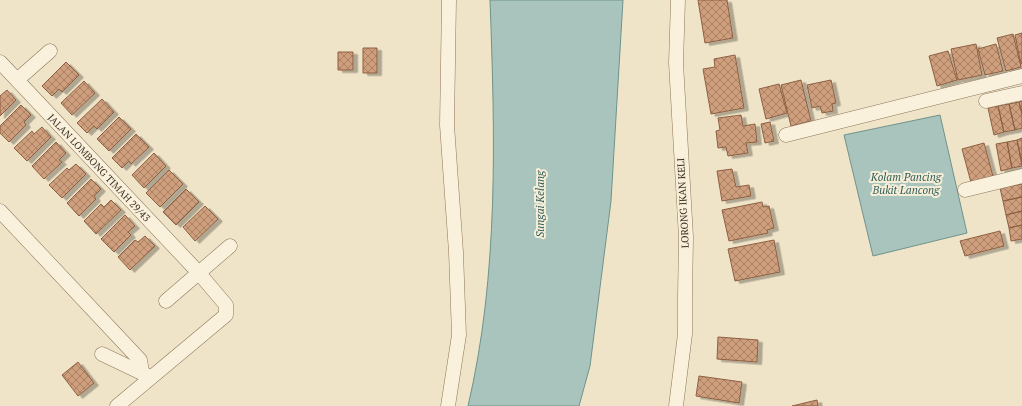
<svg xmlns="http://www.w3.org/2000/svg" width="1022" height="406" font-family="'PT Serif',serif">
<defs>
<pattern id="building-cross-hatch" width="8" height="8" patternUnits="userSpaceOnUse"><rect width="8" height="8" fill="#cf9f7d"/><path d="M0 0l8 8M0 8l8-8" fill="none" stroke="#a98266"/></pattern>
<filter id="shadow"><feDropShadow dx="4.5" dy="2.5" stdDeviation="0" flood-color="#0004"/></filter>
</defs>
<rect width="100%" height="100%" fill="#f0e4c8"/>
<!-- water -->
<path fill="#a9c4bc" stroke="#6f938a" d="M490,0h133l-12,201 -21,165 -11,40h-111c31,-132 27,-271 22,-406z
M940,115l27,118 -94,23 -29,-121z"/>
<!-- building -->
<path fill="url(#building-cross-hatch)" stroke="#8d5f41" filter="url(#shadow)" d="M698,0h29l6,38 -28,5z
M1022,33v30l-1,1 -6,-29z
M1013,34l8,33 -15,4 -9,-33z
M976,44l6,31 -24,5 -7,-31z
M996,44l7,27 -18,4 -7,-26z
M363,48h14v25h-14z
M948,51l9,29 -20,6 -8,-30z
M338,52h15v18h-15z
M735,55l9,53 -33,6 -8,-45 12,-2 -1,-8z
M66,62l13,13 -17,17 -3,-3 -7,7 -10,-10z
M801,80l10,41 -20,5 -10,-41z
M831,80l5,23 -4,1 1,7 -11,2 -2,-7 -8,2 -5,-23z
M84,81l11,12 -23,22 -11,-12z
M779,84l8,29 -21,6 -7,-30z
M7,90l9,10 -16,16v-20z
M102,99l12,13 -17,17 -3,-3 -7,7 -10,-10z
M1022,101v13l-3,-12z
M1019,102l3,12v14l-7,2 -6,-26z
M1009,104l6,26 -11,2 -6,-26z
M21,105l10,10 -7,7 2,3 -17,17 -9,-9v-7z
M998,106l6,26 -10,3 -6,-27z
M741,115l2,11 12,-2 2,18 -11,1 2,10 -20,3 -2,-9 -8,1 -2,-17 4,-1 -2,-12z
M119,117l12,12 -22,22 -12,-12z
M770,122l4,19 -9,2 -4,-19z
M42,127l9,10 -24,24 -13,-13 18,-17 2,3z
M136,134l13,13 -18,17 -2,-3 -7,7 -10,-10z
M1022,138v24l-5,-22z
M1017,140l5,26 -10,2 -5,-26z
M56,142l10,11 -7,7 3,2 -18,17 -12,-13z
M1007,142l5,26 -11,3 -5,-27z
M984,143l10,37 -22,6 -10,-37z
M154,153l12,13 -22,22 -12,-13z
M76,164l10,10 -24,24 -13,-13 18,-17 2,2z
M732,169l4,18 13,-2 2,11 -29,5 -5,-30z
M169,170l14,14 -23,23 -14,-14z
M91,179l10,10 -7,7 2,3 -17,17 -12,-13z
M1022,184v13l-19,4 -3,-13z
M186,189l13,13 -23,23 -13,-13z
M1022,197v14l-16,4 -3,-14z
M111,200l10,10 -25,24 -12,-13 17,-17 3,3z
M762,202l1,5 6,-1 5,22 -7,2 1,3 -39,8 -7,-31z
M205,206l13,13 -23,22 -12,-14z
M1022,211v14l-13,3 -3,-13z
M125,215l10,11 -7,6 3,3 -17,17 -13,-13z
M1022,225v14l-11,2 -2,-13z
M1000,231l4,15 -39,10 -5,-15z
M145,236l10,10 -25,24 -12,-13 17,-17 3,2z
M774,240l6,32 -45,9 -7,-32z
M718,337l40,3 -1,22 -40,-3z
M78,362l16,21 -16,13 -16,-21z
M699,376l43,6 -3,21 -43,-7z
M817,400l1,6h-26z"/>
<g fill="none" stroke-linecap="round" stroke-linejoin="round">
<defs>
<g id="minor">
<path id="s1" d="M0,62l198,210 28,33v10l-109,91"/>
<path d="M17,80l33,-29"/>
<path d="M986,101l36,-8"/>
<path d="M786,135l236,-59"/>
<path d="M965,190l57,-14"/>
<path d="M0,211l140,149 2,12"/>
<path d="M166,301l64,-55"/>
<path d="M102,354l46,22"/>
<path d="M448,406l11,-71 -3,-83 -9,-127 2,-125"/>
<path d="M676,406l9,-72v-37l1,-60 -10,-174 2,-63"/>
</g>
</defs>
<!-- minor casing -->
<use href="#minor" stroke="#8d765c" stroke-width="15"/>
<!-- minor -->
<use href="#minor" stroke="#faf1dc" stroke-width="14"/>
</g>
<g text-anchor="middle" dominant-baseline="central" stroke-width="4" stroke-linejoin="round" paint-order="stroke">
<!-- street labels -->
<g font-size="10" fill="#3d2e20" stroke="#f7eed8">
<text stroke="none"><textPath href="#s1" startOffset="145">JALAN LOMBONG TIMAH 29/43</textPath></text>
<text transform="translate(683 203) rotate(-93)">LORONG IKAN KELI</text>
</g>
<!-- water labels -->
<g font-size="11" font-style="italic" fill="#2f5d5a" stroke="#f7eed8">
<text x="906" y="177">Kolam Pancing<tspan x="906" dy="13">Bukit Lancong</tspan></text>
<text transform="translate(540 204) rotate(-90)">Sungai Kelang</text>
</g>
</g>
</svg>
